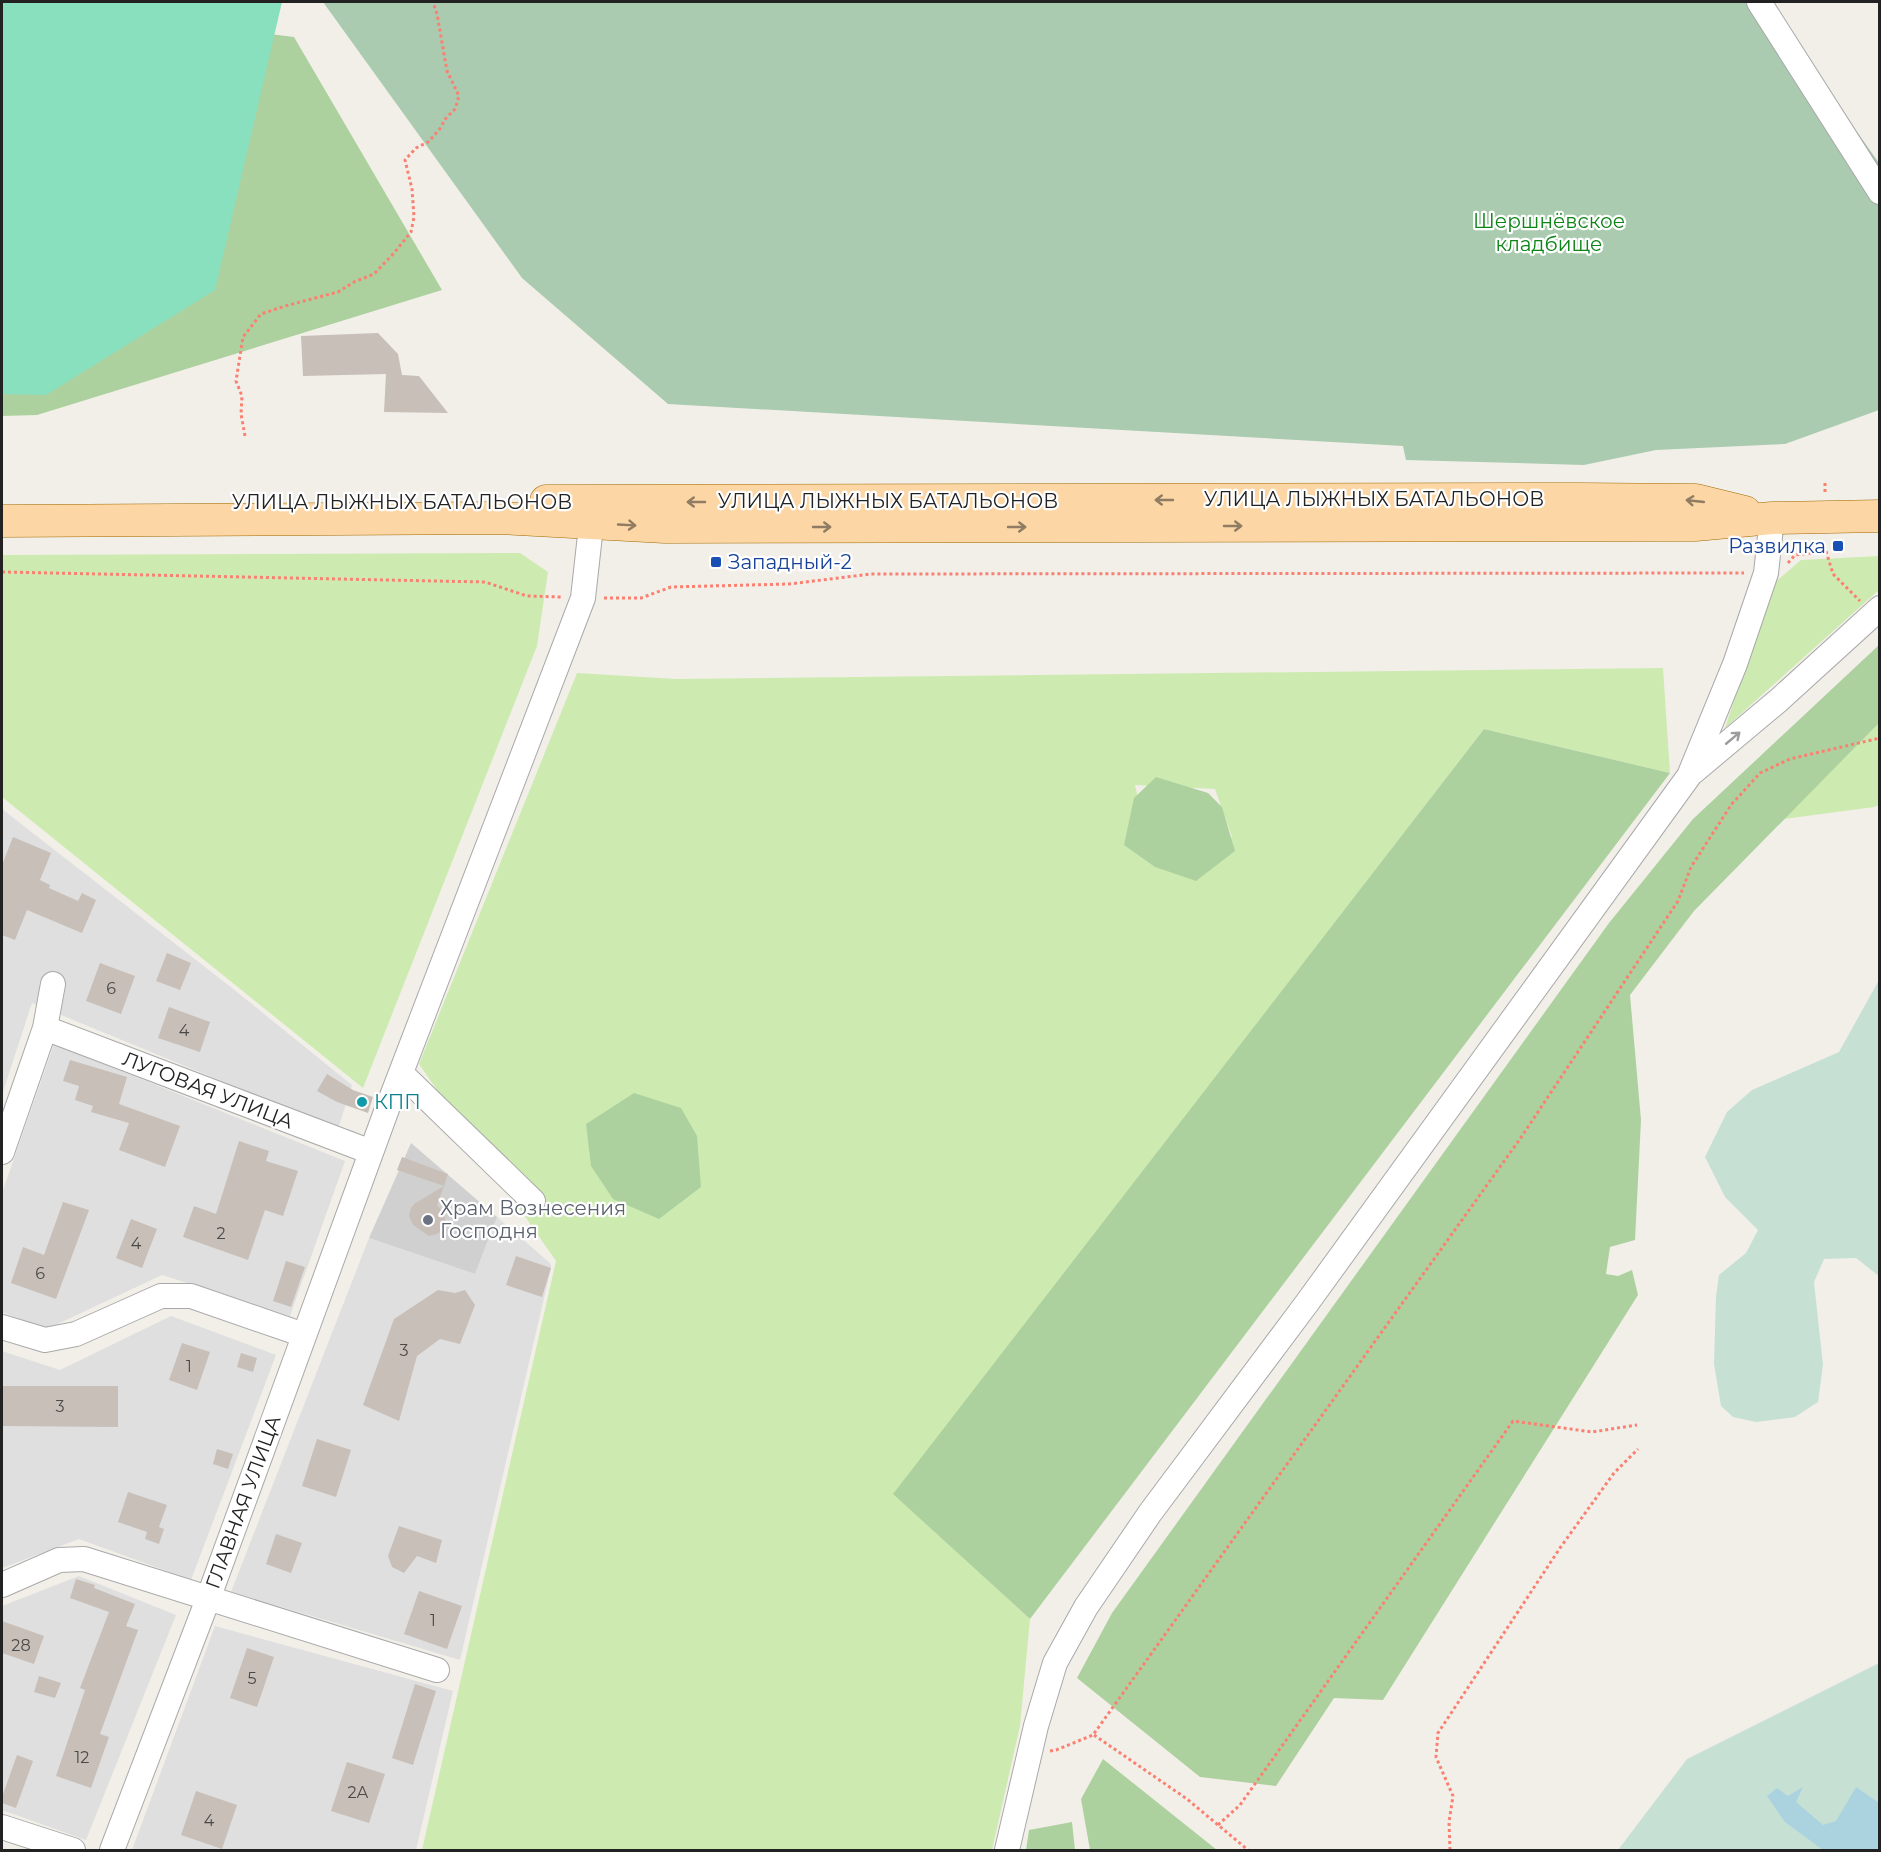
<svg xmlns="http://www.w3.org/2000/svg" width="1881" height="1852" font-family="Montserrat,sans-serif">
<rect width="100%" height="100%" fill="#f2efe9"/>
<!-- residential -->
<path fill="#e0dfdf" d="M2,809l230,179 120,97 -14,44 -306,-126 -30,92z
M54,1044l291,117 -55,155 -128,-41 -115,54 -45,-17v-119z
M497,1217l54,47v4l-91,392 -229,-68 138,-354 106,36z
M171,1316l105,39 -85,225 -112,-41 -77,29v-217l58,19z
M79,1576l97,39 -90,225 -84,-30v-204z
M215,1626l238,65 -37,159h-284z"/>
<!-- religious -->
<path fill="#d0d0d0" d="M411,1143l86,74 -22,57 -106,-36z"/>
<!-- grass -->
<path fill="#cdebb0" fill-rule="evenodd" d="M520,553l28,19 -11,74 -174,442 -361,-291v-242z
M1879,556v34l-154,138 47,-143 29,-25z
M1663,668l7,105 -186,-44 -590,765 136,125 -10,107 -28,124h-570l134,-589 -137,-197 158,-391 99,6zM1135,785l80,4 17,48 -47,30 -36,-20z
M1879,723v82l-5,2 -90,12z"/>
<!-- forest -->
<path fill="#add19e" d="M156,20l138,17 148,253 -405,125 -35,1v-46z
M1879,645v78l-185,188 -64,84 11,125 -6,120 -25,7 -4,27 12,2 14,-6 6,25 -255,405 -49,-2 -58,88 -76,-9 -123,-99 35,-65 497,-690 84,-104z
M1484,729l186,44 -640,846 -137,-125z
M1156,777l52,16 14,14 13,44 -39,30 -41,-14 -31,-22 10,-47z
M634,1093l47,15 16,28 4,51 -42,32 -46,-20 -22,-33 -5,-42z
M1103,1759l114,91h-127l-9,-51z
M1072,1822l3,28h-49l3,-20z"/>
<!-- wetland -->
<path fill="#c6e0d4" d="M1879,980v296l-23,-18 -32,1 -10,23 9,83 -5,37 -23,15 -39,5 -23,-5 -12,-11 -7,-42 2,-67 3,-22 27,-22 12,-23 -33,-33 -20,-40 22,-45 25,-22 87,-38z
M1879,1663v170l-45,17h-216l69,-91z"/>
<!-- cemetery -->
<path fill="#aacbaf" d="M323,2h1442l114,161v247l-94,34 -129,6 -72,15 -178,-5 -3,-14 -735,-42 -146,-126z"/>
<!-- pitch -->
<path fill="#88e0be" d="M2,2h280l-67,288 -169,105 -44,-1z"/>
<!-- water -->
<path fill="#aad3df" d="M1803,1787l-7,15 27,23 13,-4 20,-34 23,16v47h-56l-38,-28 -18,-26 10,-8 11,8z"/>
<!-- building -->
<path fill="#c7bfb8" d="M378,333l20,21 4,21 17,1 29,37 -64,-1 2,-38 -83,2 -2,-40z
M13,837l38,16 -11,27 10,5 -1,3 29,13 4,-8 14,7 -14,33 -55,-23 -12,30 -13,-5v-70z
M167,953l24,10 -11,27 -24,-9z
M100,963l35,13 -14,38 -35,-13z
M169,1007l41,15 -10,30 -42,-14z
M70,1060l57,17 -8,27 61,22 -15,41 -46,-17 10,-27 -38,-11 2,-6 -18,-6 4,-14 -16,-5z
M327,1074l26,16 20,7 -5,16 -31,-11 -20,-11z
M239,1141l30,10 -3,10 32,10 -15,45 -18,-6 -17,50 -65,-23 11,-31 22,8z
M402,1157l46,17 -4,12 -47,-16z
M444,1186l-7,19 7,9 2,9 -3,7 -6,4 -8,2 -16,-11 -4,-9 2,-8 3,-4z
M63,1202l26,8 -33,89 -45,-16 12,-36 21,8z
M131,1219l26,10 -15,39 -26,-10z
M516,1256l35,12 -9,29 -36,-12z
M286,1261l19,6 -14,40 -18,-6z
M438,1290l17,3 10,-3 10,15 -15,39 -20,-5 -23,17 -18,65 -36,-16 31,-86z
M182,1343l28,9 -13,38 -28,-10z
M241,1353l16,5 -4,14 -16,-5z
M2,1386h116v41l-116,-1z
M317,1439l34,11 -15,47 -34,-11z
M217,1449l16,5 -5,15 -15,-5z
M128,1492l39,13 -8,22 5,2 -5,15 -14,-5 2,-7 -29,-10z
M399,1526l43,14 -6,23 -19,-7 -13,17 -12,-6 -4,-11z
M276,1534l26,9 -11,30 -25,-9z
M76,1579l19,6 -1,3 41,16 -9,22 12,4 -38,104 9,3 -18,51 -35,-12 29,-86 -5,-2 29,-76 -39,-14z
M419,1591l43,15 -15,43 -43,-15z
M2,1621l42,15 -10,28 -32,-11z
M247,1648l27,9 -17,50 -27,-9z
M39,1676l22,7 -6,15 -21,-6z
M415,1684l21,7 -23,74 -21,-7z
M17,1755l16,6 -17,47 -14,-5v-6z
M347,1762l38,12 -16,49 -38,-12z
M196,1791l41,14 -15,44 -41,-14z"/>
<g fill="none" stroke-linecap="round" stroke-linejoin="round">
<defs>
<path id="minor" d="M1759,2l121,190
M1693,772l86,-72 101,-92
M45,1028l326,124
M401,1073l132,128
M2,1152l43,-124 8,-44
M2,1327l43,13 31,-6 85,-38h30l113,39
M2,1585l57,-25 25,-1 353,111
M2,1827l71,23
M112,1850l96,-251 179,-490 196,-511 10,-90
M1007,1850l29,-124 19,-63 31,-56 64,-94 157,-210 382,-527 46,-112 31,-91 6,-55"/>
<path id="major" d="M546,501l1034,-2 116,1 49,12
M2,521l497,-3 166,9 1030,-2 77,-7 108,-2"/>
</defs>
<!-- minor casing -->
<use href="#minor" stroke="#a9a9a9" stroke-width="26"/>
<!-- major casing -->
<use href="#major" stroke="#a06b00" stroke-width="33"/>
<!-- path -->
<path stroke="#fa8072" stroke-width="3" stroke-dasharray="3 3" stroke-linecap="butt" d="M245,436l-4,-22 1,-18 -6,-15 7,-44 18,-23 24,-8 53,-14 16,-10 20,-8 20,-21 17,-21 3,-15 -2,-28 -7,-29 11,-12 12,-6 11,-12 7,-12 9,-9 4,-13 -12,-25 -10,-57 -4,-12
M1825,483v10
M1788,563l7,-8 31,-4 7,23 27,27
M2,572l483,10 42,14 34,1
M604,598h37l30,-11 118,-3 82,-10 873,-1
M1094,1735l93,64 61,51
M1050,1751l6,-1 37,-15 427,-596 158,-238 13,-34 40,-62 29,-32 30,-14 90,-21
M1218,1825l22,-20 273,-384 79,11 45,-7
M1450,1850l-1,-28 4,-26 -17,-39 2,-24 122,-185 54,-75 24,-24"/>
<!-- minor -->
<use href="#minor" stroke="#fff" stroke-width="24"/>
<!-- major -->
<use href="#major" stroke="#fcd6a4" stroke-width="32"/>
</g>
<!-- one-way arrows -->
<defs><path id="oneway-shaft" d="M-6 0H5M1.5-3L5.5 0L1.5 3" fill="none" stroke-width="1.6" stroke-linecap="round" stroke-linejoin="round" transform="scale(1.5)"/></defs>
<g stroke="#8f7c63">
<use href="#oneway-shaft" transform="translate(1164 500) rotate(180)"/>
<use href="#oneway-shaft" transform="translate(1695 501) rotate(-174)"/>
<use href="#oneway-shaft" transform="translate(696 502) rotate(180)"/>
<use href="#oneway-shaft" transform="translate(627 525) rotate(3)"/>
<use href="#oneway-shaft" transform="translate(1233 526)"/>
<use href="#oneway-shaft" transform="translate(822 527)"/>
<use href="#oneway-shaft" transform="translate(1017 527)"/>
</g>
<use stroke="#9c9c9c" href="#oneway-shaft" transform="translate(1733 738) rotate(-40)"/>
<!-- markers -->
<g fill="#1a4fb4" stroke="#fff" stroke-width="2">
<rect x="1832" y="540" width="12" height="12" rx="3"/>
<rect x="710" y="556" width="12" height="12" rx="3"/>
</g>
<circle fill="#0f9aa8" stroke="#fff" stroke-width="2" cx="362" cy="1102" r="6"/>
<circle fill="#6b7280" stroke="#fff" stroke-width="2" cx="428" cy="1220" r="6"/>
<g text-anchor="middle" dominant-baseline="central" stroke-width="4.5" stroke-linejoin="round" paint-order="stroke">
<!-- number labels -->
<g font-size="16" fill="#4b4948">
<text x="111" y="988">6</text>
<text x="184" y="1030">4</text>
<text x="221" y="1233">2</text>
<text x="136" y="1243">4</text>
<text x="40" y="1273">6</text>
<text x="404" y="1350">3</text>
<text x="189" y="1366">1</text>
<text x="60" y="1406">3</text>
<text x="433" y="1620">1</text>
<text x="21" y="1645">28</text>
<text x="252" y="1678">5</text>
<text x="82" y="1757">12</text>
<text x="358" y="1792">2А</text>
<text x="209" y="1820">4</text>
</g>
<!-- park labels -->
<g font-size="20" fill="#0c8416" stroke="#fff">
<text x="1549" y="221">Шершнёвское<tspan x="1549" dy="23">кладбище</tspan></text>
</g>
<!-- street labels -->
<g font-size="20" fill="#222" stroke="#fff">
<text x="1374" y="499">УЛИЦА ЛЫЖНЫХ БАТАЛЬОНОВ</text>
<text x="888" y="501">УЛИЦА ЛЫЖНЫХ БАТАЛЬОНОВ</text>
<text x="402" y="502">УЛИЦА ЛЫЖНЫХ БАТАЛЬОНОВ</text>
<text transform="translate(208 1090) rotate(21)">ЛУГОВАЯ УЛИЦА</text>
<text transform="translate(243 1502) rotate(-70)">ГЛАВНАЯ УЛИЦА</text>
</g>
<!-- transit labels -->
<g font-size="20" fill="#164399" stroke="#fff" text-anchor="end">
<text x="1826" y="546">Развилка</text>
<text x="728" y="562" text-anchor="start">Западный-2</text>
</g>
<!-- culture labels -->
<g font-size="20" fill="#0d838f" stroke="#fff" text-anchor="start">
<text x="374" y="1102">КПП</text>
</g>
<!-- worship labels -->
<g font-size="20" fill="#5b616d" stroke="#fff" text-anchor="start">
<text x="440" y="1208">Храм Вознесения<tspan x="440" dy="23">Господня</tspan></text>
</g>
</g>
<!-- border -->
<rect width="1881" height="1852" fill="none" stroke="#222222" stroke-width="6"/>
</svg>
